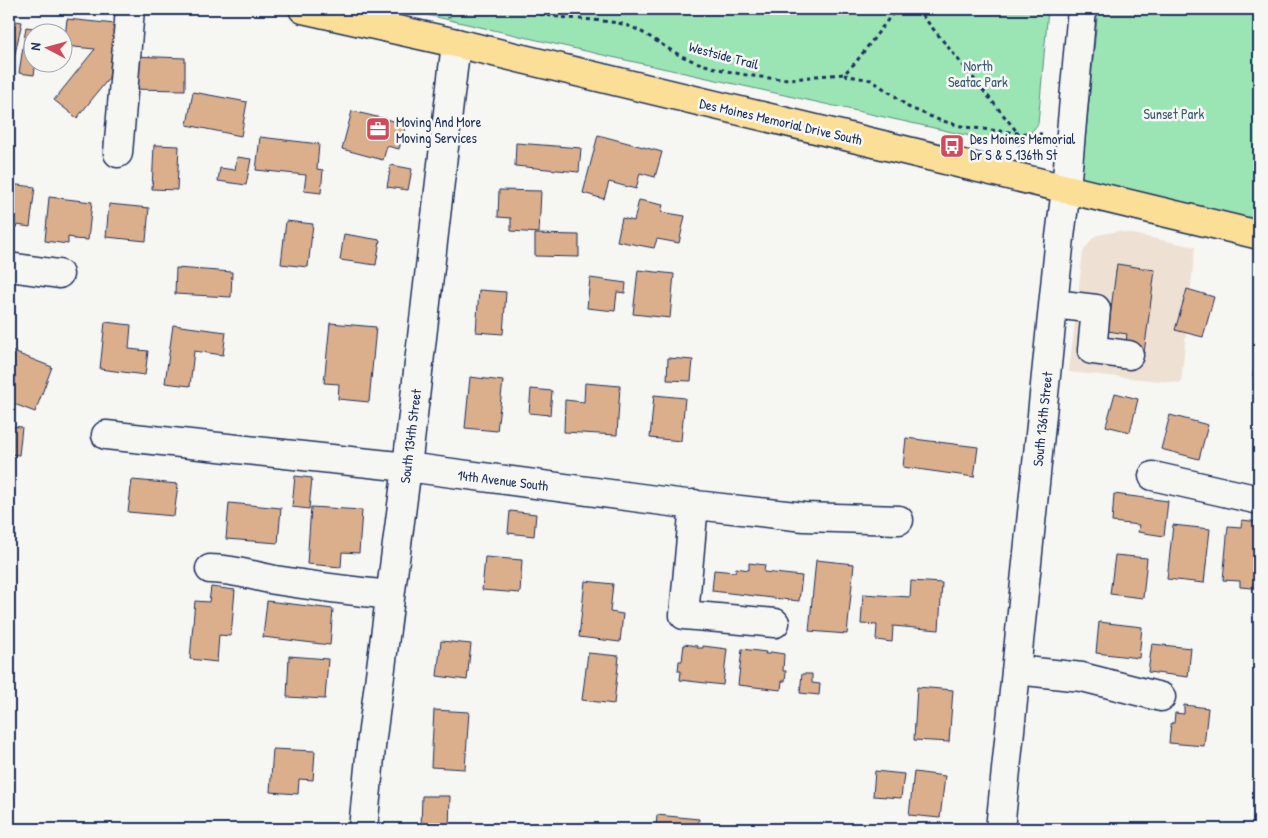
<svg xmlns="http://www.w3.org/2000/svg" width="1268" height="838" font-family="'Patrick Hand',sans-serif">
<rect width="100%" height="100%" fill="#f6f6f2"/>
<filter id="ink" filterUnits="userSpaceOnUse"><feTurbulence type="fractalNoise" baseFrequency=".02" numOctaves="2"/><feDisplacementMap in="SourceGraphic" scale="10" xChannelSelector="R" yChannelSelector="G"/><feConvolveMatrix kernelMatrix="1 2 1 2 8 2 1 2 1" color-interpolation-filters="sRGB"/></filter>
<g filter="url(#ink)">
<!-- built -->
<path fill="#eee1d3" d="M1118,231l77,16 -14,136 -112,-11 14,-120 9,-13 5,-4z"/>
<!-- green -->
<path fill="#9be5b4" stroke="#5b8a89" d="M401,9h647l-10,115 -15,18 -21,1 -390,-86z
M1098,9h161v214l-178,-41z"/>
<!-- building -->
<path fill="#dbaf8c" stroke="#1b2f5e" d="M67,19l48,5 -6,54 -32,40 -23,-18 41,-51 -31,-3z
M9,20l13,2 -8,36 -5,-1z
M26,27l15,2v3h-9v30h4l-2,13 -15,-2z
M130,56l55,2v32l-56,-1z
M193,92l54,10 -6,34 -54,-11z
M352,111l54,13 -7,25 -12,-3 -4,14 -41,-11z
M598,135l64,17 -7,25 -15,-4 -4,16 -27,-7 -5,17 -21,-6z
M260,137l59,7 -2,25 6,1 -2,23 -17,-2 2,-16 -50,-5z
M516,143l65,5 -2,24 -64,-6z
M154,145l25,1 -2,44 -25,-1z
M237,157l14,2 -5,26 -28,-4 2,-13 15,2z
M391,165l21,4 -4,21 -21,-3z
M9,184l26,3 -5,40 -13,-2v2l-7,-1 -1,9z
M499,190l42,1 -2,42 -28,-2v-13l-13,-1z
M49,197l43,5 -4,38 -14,-1v-1l-6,-1v7l-23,-3z
M639,200l24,5 -2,7 24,4 -6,27 -22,-4 -3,9 -37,-7 5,-23 12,3z
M109,204l40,4 -3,33 -40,-4z
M286,221l27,3 -5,43 -27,-3z
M344,234l36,6 -4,25 -36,-5z
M535,234l44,1v22l-44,-1z
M1117,264l38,6 -11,83 -19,-3 2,-16 -19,-3z
M176,268l56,4 -1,25 -56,-3z
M638,270l36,4 -4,44 -37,-4z
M590,278l36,5 -1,10 -8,-1 -2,19 -28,-3z
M1187,289l27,8 -11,40 -28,-7z
M479,290l27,2 -3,42 -27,-2z
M9,313h3l-3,20z
M105,322l26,3 -2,24 19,2 -3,24 -45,-6z
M330,323l46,4 -7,75 -31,-3 1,-15 -15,-1z
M173,325l53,7 -3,23 -29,-4 -4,35 -25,-3z
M1259,345v33l-6,-2z
M11,351l41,16 -17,45 -26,-10v-44z
M668,358l25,2 -2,21 -24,-1z
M470,377l33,4 -6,50 -32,-3z
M585,383l35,3 -3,49 -53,-3 1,-32 19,2z
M531,389l21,2 -2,24 -21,-2z
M1115,393l23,6 -8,33 -24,-6z
M654,395l31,3 -4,43 -31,-3z
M1170,415l38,10 -9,34 -38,-10z
M9,426l13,1 -3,28 -10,-1z
M906,438l72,9 -4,30 -71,-10z
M295,476l17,2 -3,31 -17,-2z
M132,480l46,4 -4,32 -46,-4z
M1114,494l54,7 -4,35 -26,-4 1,-7 -27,-3z
M229,503l52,5 -3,35 -52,-4z
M311,507l51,3 -3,43 -17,-1 -1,15 -34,-3z
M510,511l26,3 -2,22 -26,-3z
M1242,520l17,2v61h-6l-1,5 -12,-1v-6l-17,-1 5,-54 13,1z
M1173,525l37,4 -6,54 -37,-4z
M1115,555l32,3 -4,40 -33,-4z
M485,557l37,3 -2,33 -38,-3z
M816,560l38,4 -7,70 -38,-3z
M749,563l16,2 -1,7 38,4 -3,25 -87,-10 2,-21 21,2 1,-4 13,2z
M585,581l28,3 -3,28 13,2 -3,28 -41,-5z
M911,581l31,2 -3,47 -46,-4 -1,16 -16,-2 1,-15 -16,-1 2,-30 47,3z
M211,587l24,3 -4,46 -12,-1 -2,27 -27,-3 5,-58 14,1z
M267,601l66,8 -3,36 -67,-8z
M1099,622l43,5 -3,31 -43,-5z
M441,641l30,3 -4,36 -30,-4z
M684,644l13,2v2h6v-2l24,3 -4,36 -43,-5 1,-9h-3l1,-10h3z
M1152,644l39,4 -3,29 -40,-5z
M742,649l24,3 -1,2h6v-2l13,2 -1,17h3l-1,10h-3l-1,9 -43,-5z
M588,653l31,3 -5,48 -32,-4z
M289,656l39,3 -3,40 -38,-2z
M802,674h10v9l8,1 -1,11 -19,-2z
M917,687l36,3 -4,52 -35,-2z
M1184,705l24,3 -4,38 -35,-3 2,-20h3l1,-10 9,1z
M434,710l35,2 -4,57 -34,-2z
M273,749l42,2 -2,29 -14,-1 -1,15 -28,-2z
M875,771l29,3 -3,24 -28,-2z
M914,772l31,4 -5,42 -31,-3z
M422,796h28l-1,33h-28z
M657,815l42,4 -1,10h-42z"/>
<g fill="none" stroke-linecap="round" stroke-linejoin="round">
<defs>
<path id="minor" d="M118,153l12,-144
M9,267l50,7
M1054,304l42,5 -4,41 37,5
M106,435l301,32 271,36 126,14 95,3
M1153,476l106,24
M694,504l-10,111 91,8
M210,569c23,0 43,7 65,11 38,6 77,11 115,15
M1016,670l66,7 79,20
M363,829l9,-92 35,-270 49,-424
M1000,829l60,-592 6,-48 16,-180"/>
<path id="major" d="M303,9l153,34 803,192"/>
</defs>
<!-- minor casing -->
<use href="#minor" stroke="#1b2f5e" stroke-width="31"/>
<!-- major casing -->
<use href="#major" stroke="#1b2f5e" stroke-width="31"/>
<!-- path -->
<path stroke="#1b2f5e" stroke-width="3" stroke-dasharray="4 4" stroke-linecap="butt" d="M448,9l1,9
M524,9c31,12 66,8 98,15 22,5 42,25 64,34 30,13 84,24 116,20 5,0 10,-2 15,-2 9,-1 18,-1 27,-2l12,-12 40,-53
M917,9l101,124 1,22
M844,75l27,5 24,16 13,11 31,13 26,7 53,6 24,1"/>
<!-- minor -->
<use href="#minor" stroke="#f6f6f2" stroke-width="28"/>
<!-- major -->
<use href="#major" stroke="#fbdf96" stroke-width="28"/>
</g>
</g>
<!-- icons -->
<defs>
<symbol id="office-square" viewBox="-11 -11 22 22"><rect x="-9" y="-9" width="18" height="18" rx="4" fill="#d1495b" stroke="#f6f6f2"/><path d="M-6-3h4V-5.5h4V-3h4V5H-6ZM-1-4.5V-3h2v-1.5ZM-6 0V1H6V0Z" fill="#fff"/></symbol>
<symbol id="bus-square" viewBox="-11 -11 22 22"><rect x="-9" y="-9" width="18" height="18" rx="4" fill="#d1495b" stroke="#f6f6f2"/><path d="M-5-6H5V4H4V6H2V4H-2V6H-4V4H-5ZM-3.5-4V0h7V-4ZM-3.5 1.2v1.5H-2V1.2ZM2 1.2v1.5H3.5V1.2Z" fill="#fff"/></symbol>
</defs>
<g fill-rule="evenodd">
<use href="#office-square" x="364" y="115" width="28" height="28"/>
<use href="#bus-square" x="938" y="132" width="28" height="28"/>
</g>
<g text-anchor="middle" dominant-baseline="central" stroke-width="5" stroke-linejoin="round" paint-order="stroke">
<!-- street labels -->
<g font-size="14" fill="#1b2f5e" stroke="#f6f6f2">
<text transform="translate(724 55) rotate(15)">Westside Trail</text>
<text transform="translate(781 121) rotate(13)">Des Moines Memorial Drive South</text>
<text transform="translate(1042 419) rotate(-84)">South 136th Street</text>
<text transform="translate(410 436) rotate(-83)">South 134th Street</text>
<text transform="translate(503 480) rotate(7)">14th Avenue South</text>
</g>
<!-- park labels -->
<g font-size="14" fill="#3b5c74" stroke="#f6f6f2">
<text x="978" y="65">North<tspan x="978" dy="16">Seatac Park</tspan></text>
<text x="1174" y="113">Sunset Park</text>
</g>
<!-- poi labels -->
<g font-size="14" fill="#1b2f5e" stroke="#f6f6f2" text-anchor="start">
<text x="396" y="121">Moving And More<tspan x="396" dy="16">Moving Services</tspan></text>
<text x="970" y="138">Des Moines Memorial<tspan x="970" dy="16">Dr S &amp; S 136th St</tspan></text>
</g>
</g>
<!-- margin -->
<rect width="1268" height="838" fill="none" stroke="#f6f6f2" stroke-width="30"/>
<rect x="15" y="15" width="1238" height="808" fill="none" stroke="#1b2f5e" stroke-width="2" filter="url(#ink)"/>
<!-- north arrow -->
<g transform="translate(48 48) rotate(276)"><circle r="24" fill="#f6f6f2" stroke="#9ea6b7"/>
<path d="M0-4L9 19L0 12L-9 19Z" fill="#d1495b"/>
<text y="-8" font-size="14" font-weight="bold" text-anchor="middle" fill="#1b2f5e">N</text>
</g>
</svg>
